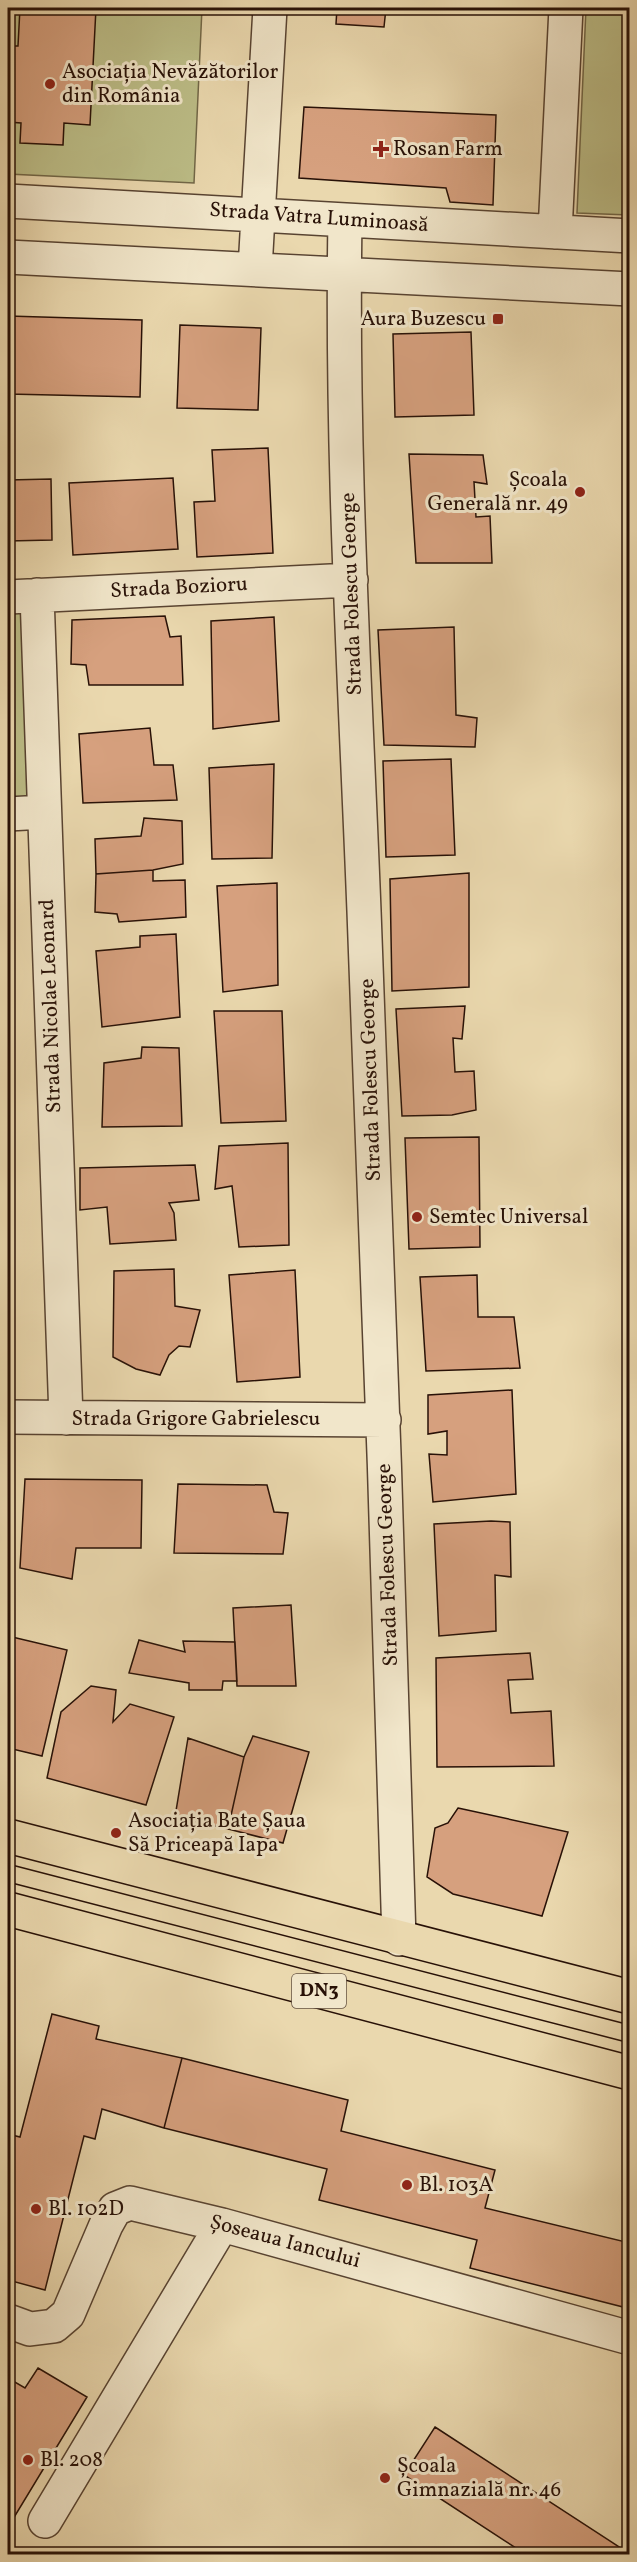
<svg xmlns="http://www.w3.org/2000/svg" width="637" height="2562" font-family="Vollkorn,serif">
  <rect width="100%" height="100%" fill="#ead8ae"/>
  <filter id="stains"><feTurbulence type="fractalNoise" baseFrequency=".00333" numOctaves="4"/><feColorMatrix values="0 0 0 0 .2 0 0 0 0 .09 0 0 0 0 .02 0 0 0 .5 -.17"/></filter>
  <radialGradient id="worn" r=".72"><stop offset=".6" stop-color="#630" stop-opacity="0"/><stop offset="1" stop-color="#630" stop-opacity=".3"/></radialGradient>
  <!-- green -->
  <path fill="#bcbd87" stroke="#726747" stroke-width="1.5" d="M8,8H202L194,183L8,174Z
    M586,8H629V215L577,213Z
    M23,607L31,801L8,803V608Z"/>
  <!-- building -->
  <path fill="#d6a07e" stroke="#281107" stroke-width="1.5" d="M20,8H96L90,125L64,123L63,145L20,143L21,123L8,122V46H18Z
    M337,8H386L384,27L336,24Z
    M304,107L496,115L493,205L450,202L446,188L299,178Z
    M8,316L142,320L140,397L8,394Z
    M180,325L261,328L258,410L177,408Z
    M471,332L474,415L395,417L393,334Z
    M268,448L273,553L197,557L194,502L215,501L212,450Z
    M409,454L483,455L487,484L474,482L476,517L490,516L492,563H416Z
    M173,478L178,549L73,555L69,483Z
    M51,479L52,540L8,541V480Z
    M165,616L170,637L181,636L183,685H89L86,665L71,664L72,620Z
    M274,617L279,721L213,729L211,621Z
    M454,627L456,715L477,718L475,747L384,745L378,630Z
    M150,728L154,765H173L177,800L83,803L79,734Z
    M451,759L455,855L386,857L383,761Z
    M274,764L272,858L212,859L209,768Z
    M144,818L182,821L183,864L153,870L96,874L95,839L141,836Z
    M153,870V881L185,880L186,917L119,922L117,914L95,912L96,874Z
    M469,873V987L392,991L390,879Z
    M277,883L278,985L223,992L217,886Z
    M176,934L180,1017L102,1027L96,951L140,947V936Z
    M465,1006L462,1039L453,1038L455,1072L474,1071L476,1110L452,1115L402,1116L396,1009Z
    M214,1011H282L286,1121L221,1123Z
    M142,1047L179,1048L182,1126L102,1127L104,1063L141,1058Z
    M479,1137L480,1247L409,1249L405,1138Z
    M288,1143L289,1245L239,1247L232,1186L215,1189L219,1146Z
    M195,1165L199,1200L169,1203L174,1213L176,1240L110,1244L107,1207L80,1210V1168Z
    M174,1269L175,1306L200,1310L190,1347L179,1346L169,1355L160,1375L136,1369L113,1357L114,1271Z
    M295,1270L300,1377L237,1382L229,1275Z
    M477,1275L478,1317H514L520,1368L426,1371L420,1277Z
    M512,1390L516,1494L433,1502L429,1454L447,1455V1431L428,1434V1395Z
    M25,1479L142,1480L141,1548H76L72,1579L20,1568Z
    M178,1484L267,1485L274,1512L288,1513L283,1554L174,1553Z
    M491,1521L510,1522L511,1577L495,1575L496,1631L439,1636L434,1524Z
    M291,1605L296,1686H237L233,1608Z
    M8,1636L67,1650L42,1756L8,1748Z
    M139,1640L185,1652L183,1641L235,1642L237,1681H223L222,1690H189V1683L129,1673Z
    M530,1653L533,1679L508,1680L511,1713L551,1711L554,1766L437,1767L436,1658Z
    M91,1686L116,1690L113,1722L130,1704L174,1717L146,1805L47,1778L61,1712Z
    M253,1736L309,1752L283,1843L228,1829L244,1757Z
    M188,1738L244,1757L228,1829L175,1817Z
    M458,1808L568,1832L542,1916L453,1894L427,1877L435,1828L448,1823Z
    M52,2014L99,2026L96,2039L182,2058L164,2128L102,2109L95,2139L84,2136L45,2290L8,2280V2134L20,2137Z
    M182,2058L348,2100L341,2131L495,2170L485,2208L630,2243V2294L627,2308L470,2268L477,2240L319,2200L327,2169L164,2128Z
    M38,2368L87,2397L10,2524L8,2523V2378L25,2388Z
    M435,2427L630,2554H525L404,2475Z"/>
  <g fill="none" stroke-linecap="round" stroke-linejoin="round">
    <defs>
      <path id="minor" d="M8,201L630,236
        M345,220C341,451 355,681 364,911C377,1254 390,1596 399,1939
        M555,232L566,8
        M8,257L630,289
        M255,269L270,8
        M37,595L66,1418
        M8,597L351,580
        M8,814L44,812
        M8,1417L384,1420
        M8,2321L30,2329L54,2326L68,2314L106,2225L115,2209L130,2203L222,2225L630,2338
        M45,2521L222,2225"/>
      <path id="major" d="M8,1836L630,1997
        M8,1909L630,2073"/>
    </defs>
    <!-- minor casing -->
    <use href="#minor" stroke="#584331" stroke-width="36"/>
    <!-- major casing -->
    <use href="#major" stroke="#281107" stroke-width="36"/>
    <!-- path -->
    <path stroke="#281107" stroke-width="4" stroke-dasharray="4.5 3" stroke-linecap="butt" d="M8,1960L12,1948"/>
    <!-- minor -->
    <use href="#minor" stroke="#f1e6ca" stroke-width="33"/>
    <!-- major -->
    <use href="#major" stroke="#ead8ae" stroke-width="33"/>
    <!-- tram -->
    <path stroke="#281107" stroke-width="1.5" d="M8,1864L630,2025
      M8,1882L630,2043"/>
  </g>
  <!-- markers -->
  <g fill="#8f2418" stroke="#f1e6ca" stroke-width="2">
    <circle cx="50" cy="84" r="6"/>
    <path d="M378 140h6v6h6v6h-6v6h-6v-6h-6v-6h6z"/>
    <rect x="492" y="313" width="12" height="12" rx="3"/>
    <circle cx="580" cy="492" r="6"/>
    <circle cx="417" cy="1217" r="6"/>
    <circle cx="116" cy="1833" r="6"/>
    <circle cx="407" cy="2185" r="6"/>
    <circle cx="36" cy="2209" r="6"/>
    <circle cx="28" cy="2460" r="6"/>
    <circle cx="385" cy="2478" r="6"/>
  </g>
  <g text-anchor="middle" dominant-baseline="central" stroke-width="6" stroke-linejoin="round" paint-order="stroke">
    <!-- shield labels -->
    <rect fill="#f1e6ca" stroke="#645142" stroke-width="1.5" x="292" y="1974" width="54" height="34" rx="4.5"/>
    <g font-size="20" font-weight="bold" fill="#281107">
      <text x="319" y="1991">DN3</text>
    </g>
    <!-- poi labels -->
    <g font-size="21" fill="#281107" stroke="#f1e6ca" text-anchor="start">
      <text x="62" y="72">Asociația Nevăzătorilor<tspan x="62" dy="24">din România</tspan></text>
      <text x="393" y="149">Rosan Farm</text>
      <text x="486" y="319" text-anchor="end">Aura Buzescu</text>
      <text x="568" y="480" text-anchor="end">Școala<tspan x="568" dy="24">Generală nr. 49</tspan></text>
      <text x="429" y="1217">Semtec Universal</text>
      <text x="128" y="1821">Asociația Bate Șaua<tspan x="128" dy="24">Să Priceapă Iapa</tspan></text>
      <text x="419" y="2185">Bl. 103A</text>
      <text x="48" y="2209">Bl. 102D</text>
      <text x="40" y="2460">Bl. 208</text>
      <text x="397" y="2466">Școala<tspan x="397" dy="24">Gimnazială nr. 46</tspan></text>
    </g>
    <!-- street labels -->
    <g font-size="21" fill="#281107" stroke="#f1e6ca">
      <text transform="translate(319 218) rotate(4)">Strada Vatra Luminoasă</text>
      <text transform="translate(179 588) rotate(-3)">Strada Bozioru</text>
      <text transform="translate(352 594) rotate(-92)">Strada Folescu George</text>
      <text transform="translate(51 1006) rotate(-92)">Strada Nicolae Leonard</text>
      <text transform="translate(371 1080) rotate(-92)">Strada Folescu George</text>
      <text x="196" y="1419">Strada Grigore Gabrielescu</text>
      <text transform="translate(388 1565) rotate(-92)">Strada Folescu George</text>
      <text transform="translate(285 2242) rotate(15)">Șoseaua Iancului</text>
    </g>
  </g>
  <!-- margin -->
  <rect width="637" height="2562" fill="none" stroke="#ead8ae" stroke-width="30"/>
  <rect x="9" y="9" width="619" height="2544" fill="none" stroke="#281107" stroke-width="3"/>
  <rect x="15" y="15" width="607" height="2532" fill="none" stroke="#281107" stroke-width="1.5"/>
  <rect width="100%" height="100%" filter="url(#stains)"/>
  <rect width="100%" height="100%" fill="url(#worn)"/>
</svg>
